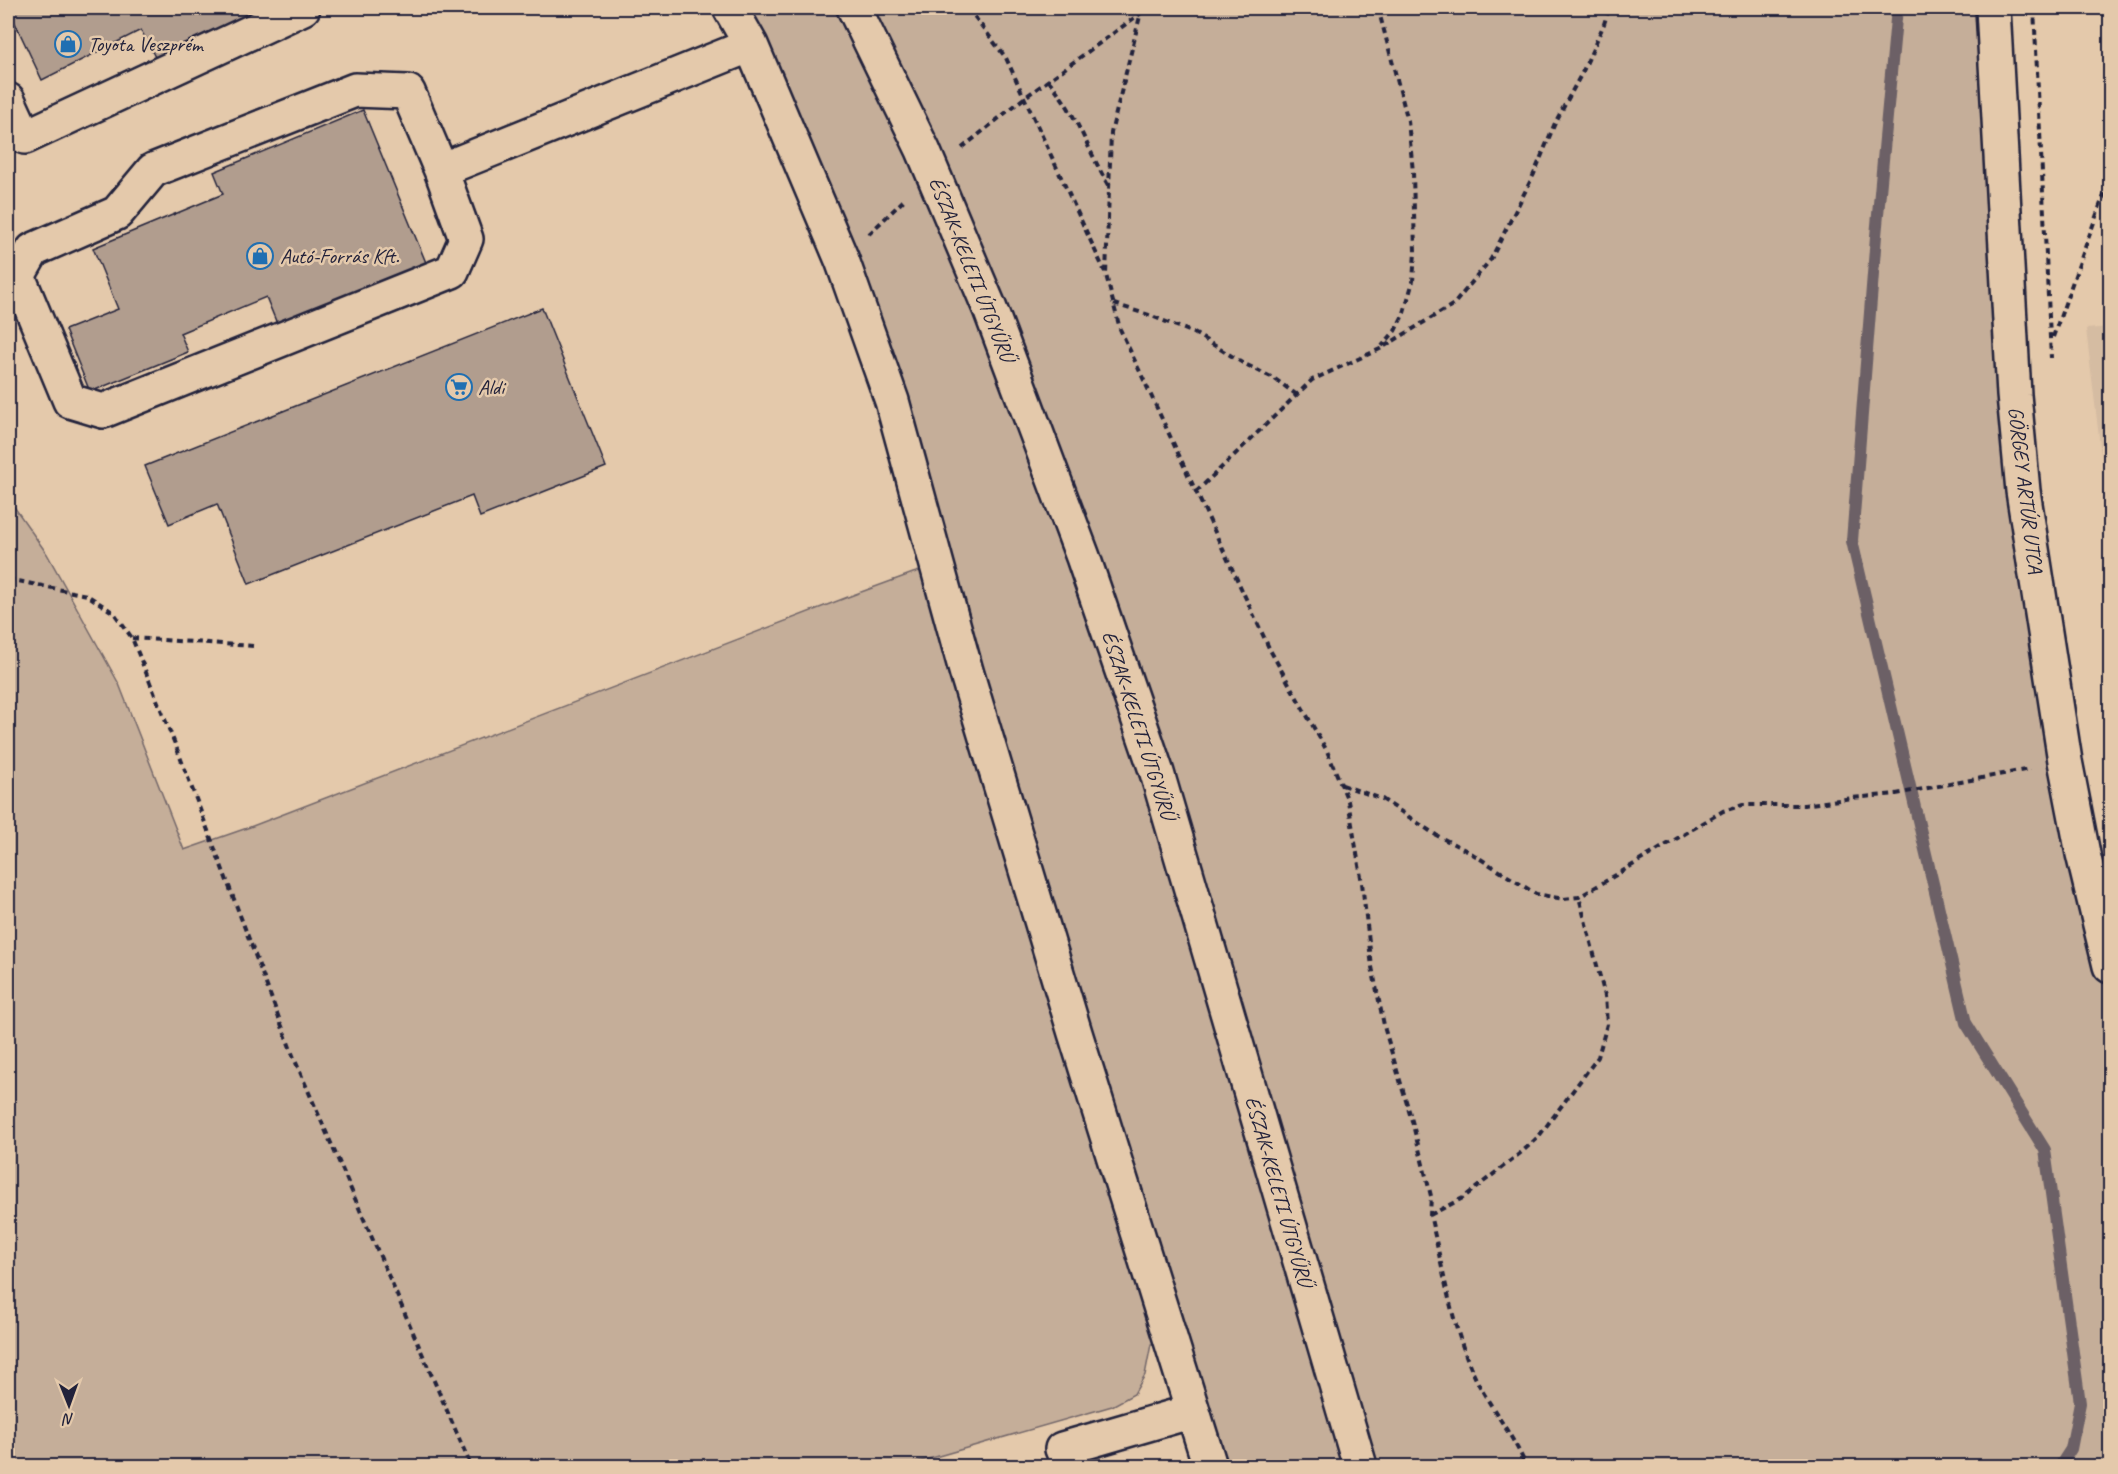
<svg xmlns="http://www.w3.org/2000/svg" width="2118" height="1474" font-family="Caveat,sans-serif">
  <rect width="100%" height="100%" fill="#e4c9ab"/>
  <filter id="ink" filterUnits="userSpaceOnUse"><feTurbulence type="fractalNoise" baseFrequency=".0167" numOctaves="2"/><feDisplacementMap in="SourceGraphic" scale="12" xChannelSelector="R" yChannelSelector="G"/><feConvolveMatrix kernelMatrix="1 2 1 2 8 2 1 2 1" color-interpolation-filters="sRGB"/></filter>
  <g filter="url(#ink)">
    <!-- built -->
    <path fill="#d5bca2" d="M2110,327V529L2086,329Z"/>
    <!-- green -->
    <path fill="#c5ae99" stroke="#74686a" stroke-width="1.5" d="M738,8H1987L2079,858L2110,984V1466H1218L1178,1337L1151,1344L1145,1375L1134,1394L1112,1406L904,1466H8V498L47,554L119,684L184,850L250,827L853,595L913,573L946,563Z"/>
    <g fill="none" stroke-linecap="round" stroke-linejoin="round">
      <!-- stream -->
      <path stroke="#6c6166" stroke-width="12" d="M1897,8L1876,236L1852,541L1966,1023L2045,1150L2080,1403L2071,1449L2060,1466"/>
    </g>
    <!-- building -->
    <path fill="#b19d8e" stroke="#22223b" stroke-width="1.5" d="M8,8H261L156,59L141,30L42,80Z
      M363,110L427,265L278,326L266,297L180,333L188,352L90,392L65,330L118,309L93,248L223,194L214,172Z
      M542,308L606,467L480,517L472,496L249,584L217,504L169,524L145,466Z"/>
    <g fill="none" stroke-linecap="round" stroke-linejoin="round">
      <defs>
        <path id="minor" d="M730,8L751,45L842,260L892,401L966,671L1075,1033L1210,1466
          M1993,8L2014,395L2023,491L2065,761L2083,854L2110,966
          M8,100L25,137L303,8
          M441,170L466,239L452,271L103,411L70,401L18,276L33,250L117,213L153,170L355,90L408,92L441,170L751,45
          M1062,1449L1193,1411"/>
        <path id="major" d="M854,8L923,150L990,309L1083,557L1157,773L1360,1466"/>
      </defs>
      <!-- minor casing -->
      <use href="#minor" stroke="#22223b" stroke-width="38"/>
      <!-- major casing -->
      <use href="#major" stroke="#22223b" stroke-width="38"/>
      <!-- path -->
      <path stroke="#22223b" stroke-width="4" stroke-dasharray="6 4.5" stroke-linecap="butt" d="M968,8L1006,58L1105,272
        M1142,8L1111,133L1106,275L1120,329L1270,650L1327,751L1348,801L1362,883L1372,967L1385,1030L1412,1121L1431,1196L1430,1215C1444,1271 1452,1332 1478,1383C1493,1411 1514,1437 1526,1466
        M1378,8L1408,121L1413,172L1415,252L1413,281L1404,313L1395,331L1382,346
        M2034,8L2051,358
        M1048,80C1075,110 1088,150 1108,185
        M962,148L1024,98L1148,8
        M869,234L905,199
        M1114,304L1149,315L1194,333L1243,363L1275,379L1297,395
        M2053,337L2102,200L2110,184
        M1196,492L1312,380L1380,349L1454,304L1491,259L1534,174L1555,123L1583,71L1604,24L1609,8
        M8,579L87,595L114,613L132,638L179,754L294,1058L471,1466
        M132,638L253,646
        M1342,785L1382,799L1436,835L1471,853L1536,894L1564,899L1579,897L1723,811L1743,805H1804L1852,798L1896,794L2030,769
        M1430,1215L1463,1198L1523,1151L1539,1136L1598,1057L1607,1024L1605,996L1579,897"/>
      <!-- minor -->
      <use href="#minor" stroke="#e4c9ab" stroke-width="33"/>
      <!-- major -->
      <use href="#major" stroke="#e4c9ab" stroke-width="33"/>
    </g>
  </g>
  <!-- icons -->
  <defs>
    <symbol id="shop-ring" viewBox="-11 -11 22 22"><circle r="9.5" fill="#e4c9ab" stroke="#1f6fb2" stroke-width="1.5"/><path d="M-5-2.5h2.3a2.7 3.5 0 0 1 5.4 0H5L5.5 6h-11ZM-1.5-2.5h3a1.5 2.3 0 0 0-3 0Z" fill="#1f6fb2"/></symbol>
    <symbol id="supermarket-ring" viewBox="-11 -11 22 22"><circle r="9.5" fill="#e4c9ab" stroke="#1f6fb2" stroke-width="1.5"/><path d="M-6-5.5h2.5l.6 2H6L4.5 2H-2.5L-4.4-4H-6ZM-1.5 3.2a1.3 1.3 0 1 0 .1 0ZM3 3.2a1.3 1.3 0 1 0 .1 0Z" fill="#1f6fb2"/></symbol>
  </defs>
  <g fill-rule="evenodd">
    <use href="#shop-ring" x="53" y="29" width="30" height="30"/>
    <use href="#shop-ring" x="245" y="241" width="30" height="30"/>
    <use href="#supermarket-ring" x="444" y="372" width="30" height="30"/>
  </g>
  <g text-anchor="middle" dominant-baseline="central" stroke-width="5" stroke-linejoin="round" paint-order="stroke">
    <!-- poi labels -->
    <g font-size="21" fill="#22223b" stroke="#e4c9ab" text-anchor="start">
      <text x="88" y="44">Toyota Veszprém</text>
      <text x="280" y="256">Autó-Forrás Kft.</text>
      <text x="478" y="387">Aldi</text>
    </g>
    <!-- street labels -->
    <g font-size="21" fill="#22223b" stroke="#e4c9ab">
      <text transform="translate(972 269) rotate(68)">ÉSZAK-KELETI ÚTGYŰRŰ</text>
      <text transform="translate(2026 490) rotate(83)">GÖRGEY ARTÚR UTCA</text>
      <text transform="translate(1139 725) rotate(72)">ÉSZAK-KELETI ÚTGYŰRŰ</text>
      <text transform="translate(1279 1191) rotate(74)">ÉSZAK-KELETI ÚTGYŰRŰ</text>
    </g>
  </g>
  <!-- margin -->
  <rect width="2118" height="1474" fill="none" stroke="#e4c9ab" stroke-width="30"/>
  <rect x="15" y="15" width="2088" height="1444" fill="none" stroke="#22223b" stroke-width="2" filter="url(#ink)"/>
  <!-- north arrow -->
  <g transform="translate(69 1405) rotate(179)" stroke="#e4c9ab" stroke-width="4.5" paint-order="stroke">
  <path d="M0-4.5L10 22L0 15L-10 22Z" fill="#22223b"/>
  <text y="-9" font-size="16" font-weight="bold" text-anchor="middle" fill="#22223b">N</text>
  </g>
</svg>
